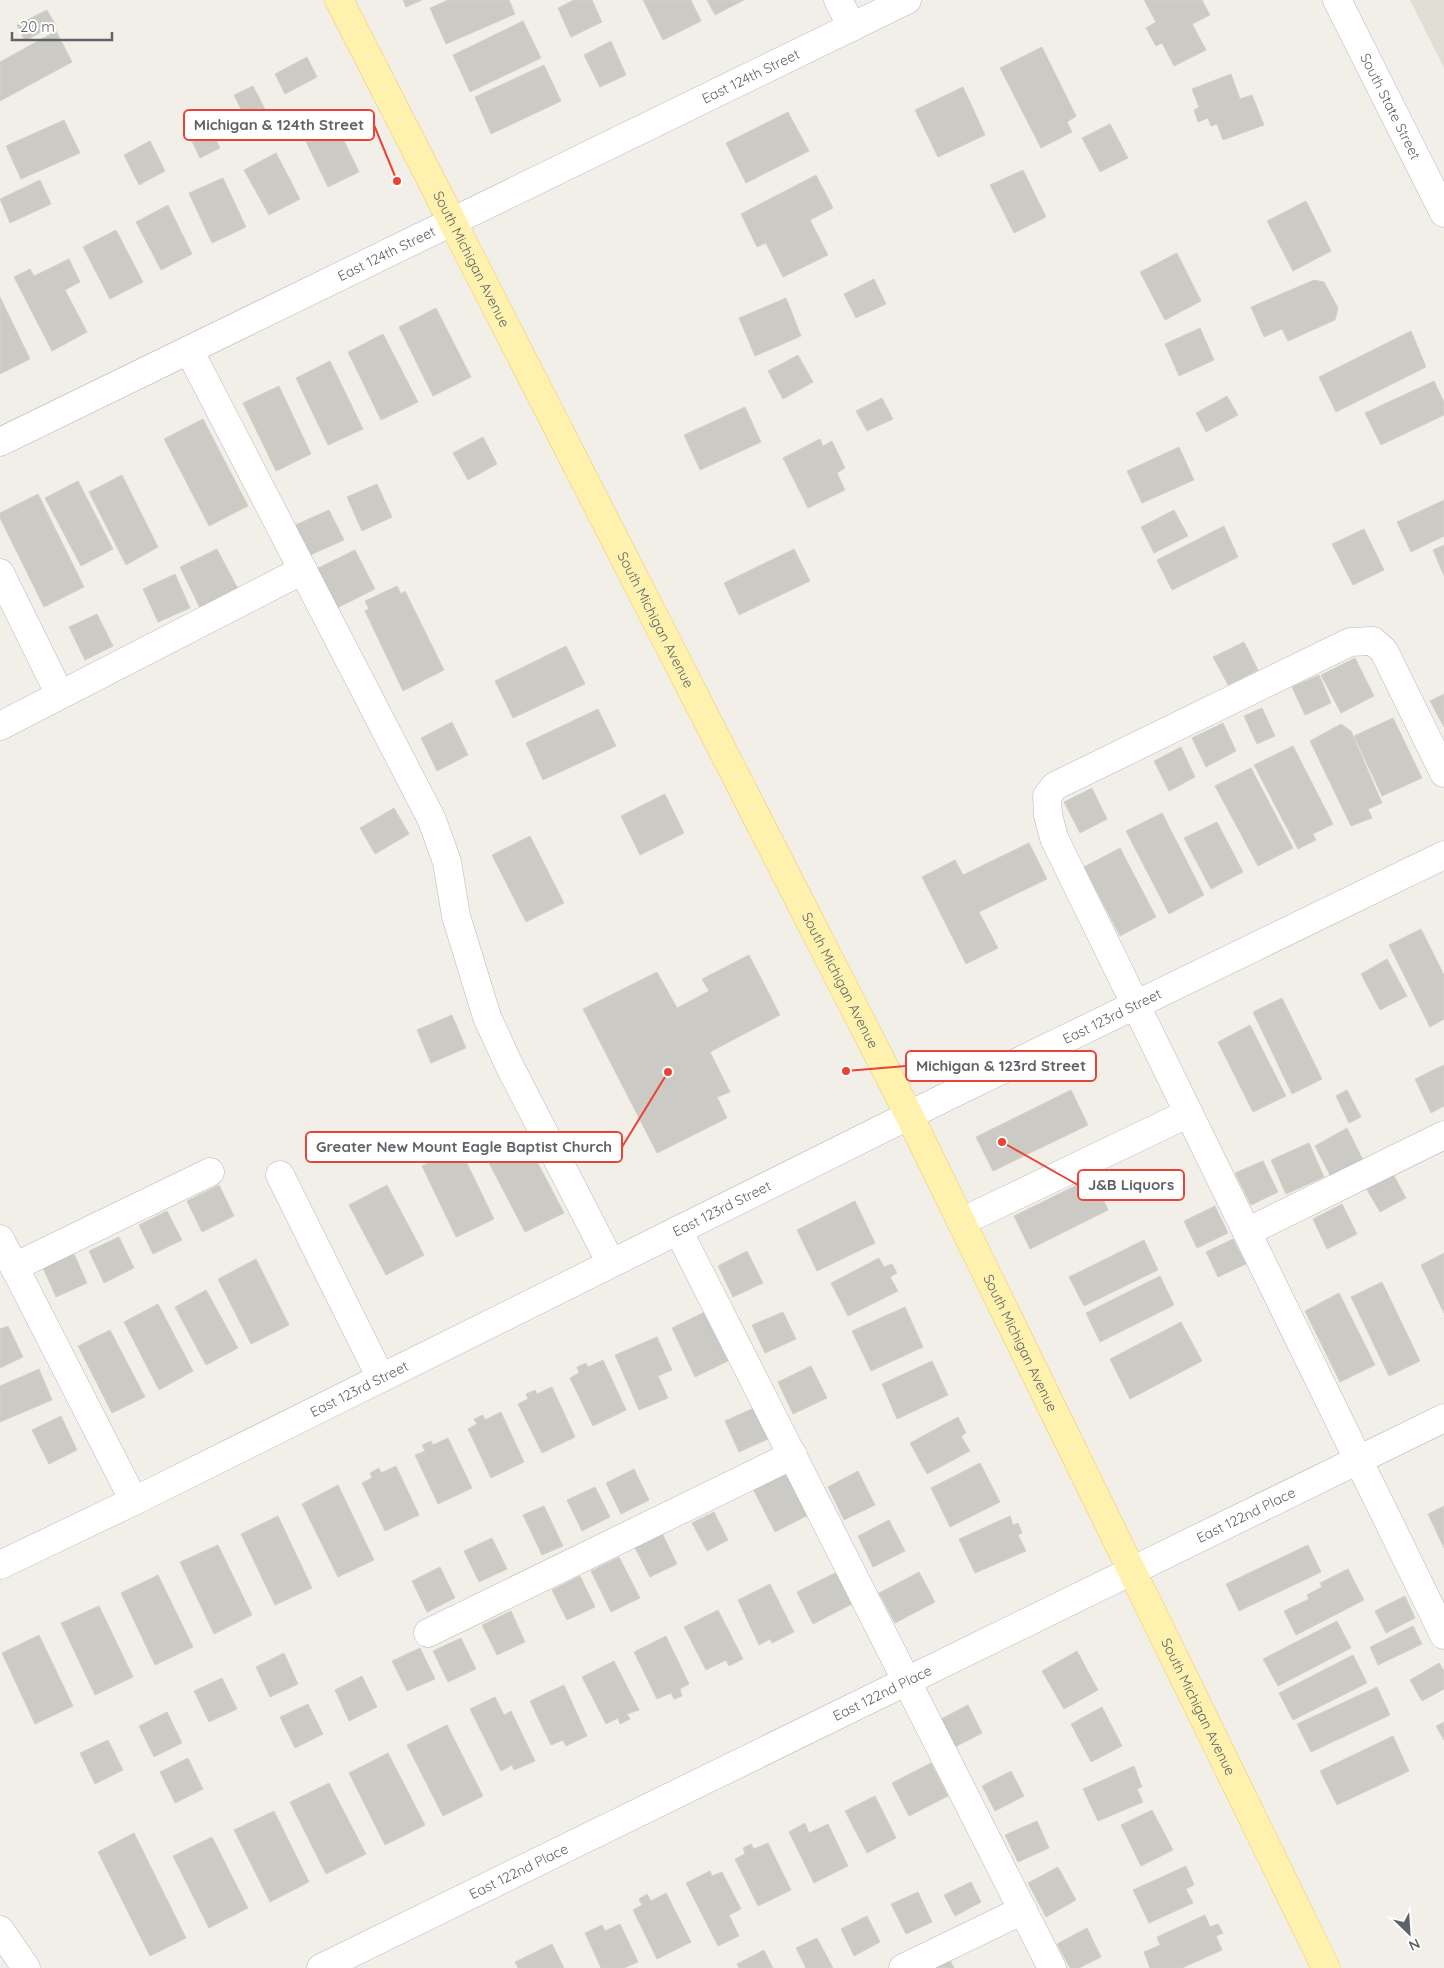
<svg xmlns="http://www.w3.org/2000/svg" width="1444" height="1968" font-family="Quicksand,sans-serif">
  <rect width="100%" height="100%" fill="#f1efe8"/>
  <!-- education -->
  <path fill="#e1ded6" d="M1410,0H1444V68Z"/>
  <!-- building -->
  <path fill="#cccac5" stroke="#d6d1c6" d="M403,0H422L406,7Z
    M448,0H509L515,14L446,44L430,8Z
    M574,0H592L602,22L571,37L558,8Z
    M643,0H691L701,21L663,40Z
    M707,0H744L715,15Z
    M1144,0H1202L1210,15L1192,24L1206,50L1174,66L1162,43L1156,46L1146,28L1156,22Z
    M47,10L55,24L25,41L17,25Z
    M523,21L541,58L470,92L453,55Z
    M56,31L72,62L0,101V62Z
    M611,41L626,75L600,87L584,55Z
    M1042,47L1076,116L1067,122L1072,132L1041,148L1000,68Z
    M307,57L317,77L285,94L275,74Z
    M544,65L561,101L491,134L475,97Z
    M1231,74L1240,99L1252,95L1264,125L1223,140L1217,124L1211,126L1208,118L1198,122L1194,110L1199,107L1192,89Z
    M253,86L269,117L250,127L234,95Z
    M963,87L985,135L938,157L915,110Z
    M788,112L809,151L746,183L726,143Z
    M203,113L220,148L200,158L183,123Z
    M332,116L359,172L328,187L301,131Z
    M64,120L80,153L21,179L6,146Z
    M1110,124L1128,158L1100,172L1082,138Z
    M150,141L165,171L139,185L124,155Z
    M276,153L300,199L269,215L244,170Z
    M1023,170L1046,217L1014,233L990,185Z
    M816,175L833,208L810,220L828,255L783,277L766,243L757,247L741,214Z
    M223,178L246,227L212,243L189,193Z
    M40,180L51,204L10,223L0,199Z
    M1306,201L1331,251L1293,271L1267,221Z
    M168,205L192,254L161,270L136,222Z
    M116,230L143,282L110,299L83,247Z
    M1177,253L1201,301L1165,320L1140,272Z
    M69,259L80,282L65,290L87,332L52,351L14,277L30,269L34,276Z
    M874,279L886,304L856,318L844,294Z
    M1314,280L1324,282L1338,308L1335,320L1288,341L1282,329L1264,337L1251,307Z
    M0,297L30,359L0,374Z
    M786,298L801,336L755,356L739,318Z
    M436,308L471,377L433,396L399,327Z
    M1200,328L1214,360L1179,376L1165,344Z
    M1411,331L1426,367L1336,412L1319,377Z
    M383,334L418,402L381,420L348,352Z
    M798,355L813,382L783,399L768,371Z
    M330,361L363,429L328,445L296,378Z
    M1434,381L1444,402V415L1381,445L1365,413Z
    M279,386L311,454L276,471L243,403Z
    M1227,396L1238,415L1206,432L1196,413Z
    M882,398L893,419L867,431L856,411Z
    M745,407L761,442L700,470L684,435Z
    M203,419L248,506L209,526L164,439Z
    M483,437L497,464L468,480L453,453Z
    M820,439L823,446L832,441L845,468L837,473L845,490L808,508L783,458Z
    M1179,447L1194,480L1142,503L1127,471Z
    M122,475L158,547L126,565L89,492Z
    M78,481L113,549L81,566L45,498Z
    M377,484L392,517L362,531L347,497Z
    M38,494L84,587L44,607L0,518V513Z
    M1444,500V536L1411,552L1397,522Z
    M329,510L344,540L308,556L293,526Z
    M1174,510L1188,536L1154,553L1141,527Z
    M1224,526L1238,557L1172,590L1157,560Z
    M1364,529L1384,570L1353,585L1332,544Z
    M1444,545V576L1433,550Z
    M217,549L238,589L200,608L180,567Z
    M794,549L810,581L739,615L724,583Z
    M355,550L375,589L335,609L316,569Z
    M175,574L190,608L158,622L143,589Z
    M397,586L401,594L405,591L444,670L403,691L365,611L369,609L365,601Z
    M97,614L113,646L85,660L69,627Z
    M1244,642L1258,670L1228,685L1213,657Z
    M566,646L585,684L513,718L495,681Z
    M1355,658L1374,696L1341,713L1321,675Z
    M1319,675L1331,703L1305,715L1292,687Z
    M1444,694V727L1430,701Z
    M1262,708L1275,736L1257,744L1244,716Z
    M598,709L616,746L543,780L526,743Z
    M1393,718L1422,778L1382,796L1354,736Z
    M452,722L468,755L437,771L421,738Z
    M1223,723L1236,751L1206,767L1192,738Z
    M1341,724L1351,731L1382,803L1368,809L1372,818L1351,826L1310,741Z
    M1293,746L1333,824L1313,834L1316,840L1298,849L1254,765Z
    M1181,747L1195,777L1169,791L1154,761Z
    M1251,768L1293,848L1258,866L1215,786Z
    M1092,788L1107,819L1080,833L1064,802Z
    M665,794L684,833L640,855L621,816Z
    M394,808L409,834L375,854L360,828Z
    M1162,813L1204,895L1169,914L1126,831Z
    M1217,822L1243,872L1211,889L1184,838Z
    M530,836L564,903L526,922L492,855Z
    M1029,843L1047,879L979,912L998,948L966,964L922,877L955,860L963,875Z
    M1120,848L1156,917L1120,936L1084,867Z
    M1421,929L1444,975V1019L1430,1027L1389,945Z
    M749,955L780,1015L710,1052L730,1092L717,1097L727,1118L657,1153L583,1009L657,972L677,1008L709,991L702,979Z
    M1387,959L1407,996L1380,1010L1361,974Z
    M1282,998L1322,1079L1292,1094L1253,1012Z
    M452,1015L466,1048L431,1063L417,1030Z
    M1250,1025L1286,1096L1253,1112L1218,1042Z
    M1444,1065V1106L1431,1113L1415,1079Z
    M1071,1090L1088,1125L993,1171L976,1137Z
    M1347,1090L1361,1117L1349,1123L1336,1096Z
    M1347,1128L1363,1160L1331,1177L1315,1146Z
    M524,1137L564,1213L525,1232L486,1157Z
    M1309,1143L1324,1177L1286,1194L1271,1160Z
    M459,1147L494,1219L456,1237L422,1166Z
    M1263,1161L1278,1192L1251,1205L1235,1173Z
    M1393,1174L1406,1198L1380,1212L1366,1188Z
    M1093,1177L1108,1210L1030,1249L1014,1216Z
    M219,1185L234,1216L202,1232L187,1201Z
    M387,1185L424,1255L386,1275L349,1205Z
    M855,1201L875,1243L817,1271L797,1230Z
    M1342,1204L1357,1234L1327,1249L1313,1219Z
    M1215,1206L1228,1233L1197,1248L1184,1221Z
    M167,1211L182,1240L153,1254L139,1225Z
    M119,1237L134,1268L104,1283L89,1251Z
    M1233,1239L1246,1264L1218,1277L1206,1252Z
    M1144,1240L1158,1270L1084,1306L1069,1277Z
    M747,1251L763,1283L733,1297L718,1266Z
    M1444,1253V1313L1421,1265Z
    M74,1254L87,1283L56,1297L43,1268Z
    M879,1258L884,1267L892,1264L897,1273L890,1277L898,1291L848,1316L831,1283Z
    M256,1259L289,1325L251,1344L218,1279Z
    M1160,1276L1174,1305L1100,1342L1086,1313Z
    M1382,1282L1420,1361L1389,1376L1351,1297Z
    M206,1290L238,1348L206,1365L175,1307Z
    M1339,1293L1375,1365L1340,1382L1305,1311Z
    M158,1304L193,1371L159,1390L124,1322Z
    M905,1307L923,1347L871,1371L852,1331Z
    M707,1311L730,1360L695,1377L672,1328Z
    M783,1312L796,1339L765,1353L752,1325Z
    M1181,1322L1202,1361L1130,1399L1110,1359Z
    M8,1326L23,1357L0,1368V1329Z
    M110,1330L145,1397L112,1413L78,1346Z
    M657,1337L672,1370L658,1376L668,1398L639,1410L615,1355Z
    M603,1360L626,1410L593,1426L570,1378L579,1373L577,1367L586,1363L588,1367Z
    M932,1361L948,1395L897,1419L882,1384Z
    M811,1366L827,1398L793,1414L778,1382Z
    M39,1369L52,1400L0,1422V1386Z
    M552,1387L575,1437L542,1453L518,1404L528,1399L526,1394L535,1390L537,1394Z
    M754,1408L768,1439L739,1452L725,1421Z
    M501,1412L524,1462L491,1478L468,1429L477,1424L474,1419L483,1415L485,1420Z
    M61,1416L77,1450L49,1464L32,1430Z
    M958,1417L966,1433L961,1436L970,1451L927,1474L910,1443Z
    M448,1438L472,1488L438,1504L415,1455L425,1451L422,1445L431,1441L433,1445Z
    M980,1463L1000,1502L950,1527L931,1488Z
    M396,1466L419,1515L385,1531L362,1483L372,1478L370,1473L379,1468L381,1473Z
    M634,1469L649,1500L621,1514L606,1483Z
    M858,1471L875,1505L844,1520L828,1487Z
    M786,1472L808,1515L775,1532L753,1489Z
    M338,1485L374,1560L338,1577L302,1504Z
    M595,1487L610,1517L582,1531L567,1500Z
    M544,1506L563,1546L542,1555L523,1515Z
    M1444,1506V1548L1428,1514Z
    M714,1512L728,1540L707,1551L692,1523Z
    M278,1516L312,1588L275,1605L241,1534Z
    M1010,1516L1013,1525L1018,1523L1022,1533L1018,1535L1026,1551L975,1573L959,1539Z
    M889,1520L905,1551L873,1567L858,1536Z
    M662,1533L677,1564L650,1577L634,1546Z
    M492,1538L507,1569L479,1582L464,1551Z
    M218,1545L252,1615L214,1634L180,1562Z
    M1308,1545L1321,1572L1239,1611L1226,1584Z
    M619,1557L640,1598L611,1612L591,1571Z
    M440,1567L455,1598L427,1612L412,1581Z
    M1348,1569L1364,1600L1296,1635L1284,1611L1309,1599L1307,1595L1322,1587L1320,1583Z
    M837,1572L852,1604L813,1624L797,1592Z
    M919,1572L935,1602L895,1623L879,1593Z
    M158,1575L193,1647L155,1665L121,1593Z
    M580,1576L595,1607L567,1620L552,1590Z
    M770,1584L794,1632L772,1643L770,1639L759,1645L738,1600Z
    M1405,1596L1415,1618L1386,1633L1375,1611Z
    M99,1606L133,1677L95,1695L61,1623Z
    M718,1610L743,1659L729,1666L726,1660L706,1670L684,1627Z
    M511,1611L525,1642L497,1655L482,1625Z
    M1337,1621L1351,1648L1278,1686L1263,1659Z
    M1413,1626L1422,1644L1378,1665L1370,1647Z
    M39,1635L73,1706L35,1724L2,1653Z
    M666,1636L689,1684L680,1689L682,1696L674,1699L671,1693L657,1699L634,1652Z
    M461,1638L476,1669L448,1682L433,1651Z
    M420,1648L435,1679L407,1691L392,1661Z
    M1077,1651L1098,1690L1064,1709L1042,1671Z
    M284,1653L298,1684L270,1697L256,1667Z
    M1353,1655L1367,1683L1293,1720L1279,1693Z
    M614,1661L639,1710L627,1714L630,1719L620,1724L618,1718L606,1724L582,1677Z
    M1439,1663L1444,1671V1689L1422,1701L1410,1680Z
    M362,1676L377,1707L349,1721L335,1690Z
    M222,1678L237,1709L209,1722L194,1691Z
    M564,1685L587,1736L566,1746L563,1740L551,1745L530,1701Z
    M1377,1687L1390,1715L1311,1752L1297,1724Z
    M495,1697L504,1715L511,1711L535,1761L514,1770L512,1765L501,1771L470,1709Z
    M308,1704L323,1734L295,1748L280,1717Z
    M968,1705L982,1733L953,1748L939,1720Z
    M1102,1707L1122,1746L1091,1762L1071,1724Z
    M167,1712L182,1743L154,1757L139,1726Z
    M1444,1722V1740L1436,1726Z
    M447,1725L483,1796L443,1816L407,1745Z
    M1393,1736L1409,1771L1337,1805L1320,1771Z
    M108,1740L123,1770L95,1784L80,1753Z
    M388,1753L425,1825L385,1845L349,1773Z
    M188,1758L203,1789L175,1803L160,1772Z
    M931,1763L948,1796L909,1816L892,1783Z
    M1134,1766L1142,1787L1137,1789L1143,1802L1098,1821L1083,1789Z
    M1011,1771L1024,1796L995,1811L982,1786Z
    M329,1783L366,1854L326,1874L290,1802Z
    M875,1796L896,1838L867,1853L845,1811Z
    M1152,1810L1173,1850L1141,1866L1121,1825Z
    M274,1811L309,1882L270,1902L234,1830Z
    M1037,1821L1049,1848L1018,1862L1005,1835Z
    M805,1823L809,1833L828,1824L848,1866L814,1883L789,1832Z
    M134,1833L186,1938L150,1956L98,1852Z
    M212,1837L248,1908L209,1928L173,1856Z
    M768,1843L791,1890L758,1906L735,1859L745,1854L743,1848L751,1844L754,1849Z
    M1186,1866L1194,1885L1186,1889L1193,1903L1149,1923L1133,1890Z
    M1058,1867L1076,1900L1046,1917L1028,1883Z
    M710,1871L712,1876L722,1872L741,1909L729,1915L739,1936L718,1946L686,1883Z
    M971,1882L981,1902L955,1916L944,1895Z
    M918,1892L932,1922L906,1934L891,1904Z
    M666,1893L691,1942L657,1959L633,1910L642,1905L639,1899L647,1894L651,1901Z
    M1205,1915L1210,1927L1218,1924L1223,1933L1216,1936L1222,1950L1182,1968H1150L1144,1952L1160,1945L1157,1937Z
    M867,1916L880,1942L854,1956L841,1929Z
    M620,1924L638,1962L624,1968H601L585,1933L602,1925L605,1931Z
    M1087,1928L1101,1957L1079,1968H1070L1057,1944Z
    M817,1938L833,1968H806L796,1948Z
    M552,1944L564,1968H518L515,1962Z
    M764,1950L773,1968H739L737,1964Z
    M947,1955L954,1968H923Z"/>
  <g fill="none" stroke-linecap="round" stroke-linejoin="round">
    <defs>
      <g id="minor">
        <path d="M838,0L852,27"/>
        <path id="s1" d="M1337,0L1444,213"/>
        <path d="M189,350L432,820L447,862L456,916L487,1017L509,1065L611,1263"/>
        <path id="s2" d="M0,442L907,0"/>
        <path d="M0,573L60,695"/>
        <path d="M0,726L303,570"/>
        <path d="M1444,773L1384,651L1373,641L1350,642L1055,786L1047,796L1048,815L1054,838L1444,1635"/>
        <path d="M280,1175L381,1378"/>
        <path d="M961,1222L1189,1113"/>
        <path d="M678,1230L1052,1968"/>
        <path d="M1247,1232L1444,1135"/>
        <path d="M0,1239L134,1501"/>
        <path d="M14,1267L210,1172"/>
        <path id="s3" d="M0,1565L134,1501L950,1095L1444,855"/>
        <path d="M428,1633L793,1455"/>
        <path d="M0,1930L26,1968"/>
        <path id="s4" d="M321,1968L1444,1418"/>
        <path d="M903,1968L1023,1910"/>
      </g>
      <g id="major">
        <path id="s5" d="M339,0L909,1115L1326,1968"/>
      </g>
    </defs>
    <!-- minor casing -->
    <use href="#minor" stroke="#b5b8bc" stroke-width="29"/>
    <!-- major casing -->
    <use href="#major" stroke="#f2c960" stroke-width="29"/>
    <!-- minor -->
    <use href="#minor" stroke="#fff" stroke-width="28"/>
    <!-- major -->
    <use href="#major" stroke="#fff2af" stroke-width="28"/>
  </g>
  <g text-anchor="middle" dominant-baseline="central" stroke-width="4" stroke-linejoin="round" paint-order="stroke">
    <!-- street labels -->
    <g font-size="14" fill="#5f6368" stroke="#fff">
      <text stroke="none"><textPath href="#s2" startOffset="835">East 124th Street</textPath></text>
      <text stroke="none"><textPath href="#s1" startOffset="119">South State Street</textPath></text>
      <text stroke="none"><textPath href="#s2" startOffset="430">East 124th Street</textPath></text>
      <text stroke="none"><textPath href="#s5" startOffset="291">South Michigan Avenue</textPath></text>
      <text stroke="none"><textPath href="#s5" startOffset="696">South Michigan Avenue</textPath></text>
      <text stroke="none"><textPath href="#s5" startOffset="1101">South Michigan Avenue</textPath></text>
      <text stroke="none"><textPath href="#s3" startOffset="1240">East 123rd Street</textPath></text>
      <text stroke="none"><textPath href="#s3" startOffset="805">East 123rd Street</textPath></text>
      <text stroke="none"><textPath href="#s5" startOffset="1506">South Michigan Avenue</textPath></text>
      <text stroke="none"><textPath href="#s3" startOffset="400">East 123rd Street</textPath></text>
      <text stroke="none"><textPath href="#s4" startOffset="1030">East 122nd Place</textPath></text>
      <text stroke="none"><textPath href="#s4" startOffset="625">East 122nd Place</textPath></text>
      <text stroke="none"><textPath href="#s5" startOffset="1911">South Michigan Avenue</textPath></text>
      <text stroke="none"><textPath href="#s4" startOffset="220">East 122nd Place</textPath></text>
    </g>
  </g>
  <!-- callouts -->
  <path fill="none" stroke="#ea4335" stroke-width="2" d="M397 181L374 125M846 1071L906 1066M668 1072L622 1147M1002 1142L1078 1185"/>
  <g fill="#ea4335" stroke="#fff" stroke-width="2">
    <circle cx="397" cy="181" r="5"/>
    <circle cx="846" cy="1071" r="5"/>
    <circle cx="668" cy="1072" r="5"/>
    <circle cx="1002" cy="1142" r="5"/>
  </g>
  <g fill="#fff" stroke="#ea4335" stroke-width="2">
    <rect x="184" y="110" width="190" height="30" rx="5"/>
    <rect x="906" y="1051" width="190" height="30" rx="5"/>
    <rect x="306" y="1132" width="316" height="30" rx="5"/>
    <rect x="1078" y="1170" width="106" height="30" rx="5"/>
  </g>
  <g font-size="15" text-anchor="middle" font-weight="bold" fill="#5f6368">
    <text x="279" y="130">Michigan &amp; 124th Street</text>
    <text x="1001" y="1071">Michigan &amp; 123rd Street</text>
    <text x="464" y="1152">Greater New Mount Eagle Baptist Church</text>
    <text x="1131" y="1190">J&amp;B Liquors</text>
  </g>
  <!-- north arrow -->
  <g transform="translate(1409 1933) rotate(155)" stroke="#ffffff" stroke-width="4" paint-order="stroke">
  <path d="M0-4L9 19L0 12L-9 19Z" fill="#5f6368"/>
  <text y="-8" font-size="14" font-weight="bold" text-anchor="middle" fill="#5f6368">N</text>
  </g>
  <!-- scale -->
  <path d="M12 32v8h100v-8" fill="none" stroke="#5f6368" stroke-width="2.5"/>
  <text x="20" y="32" font-size="15" fill="#5f6368" stroke="#ffffff" stroke-width="4" paint-order="stroke">20 m</text>
</svg>
